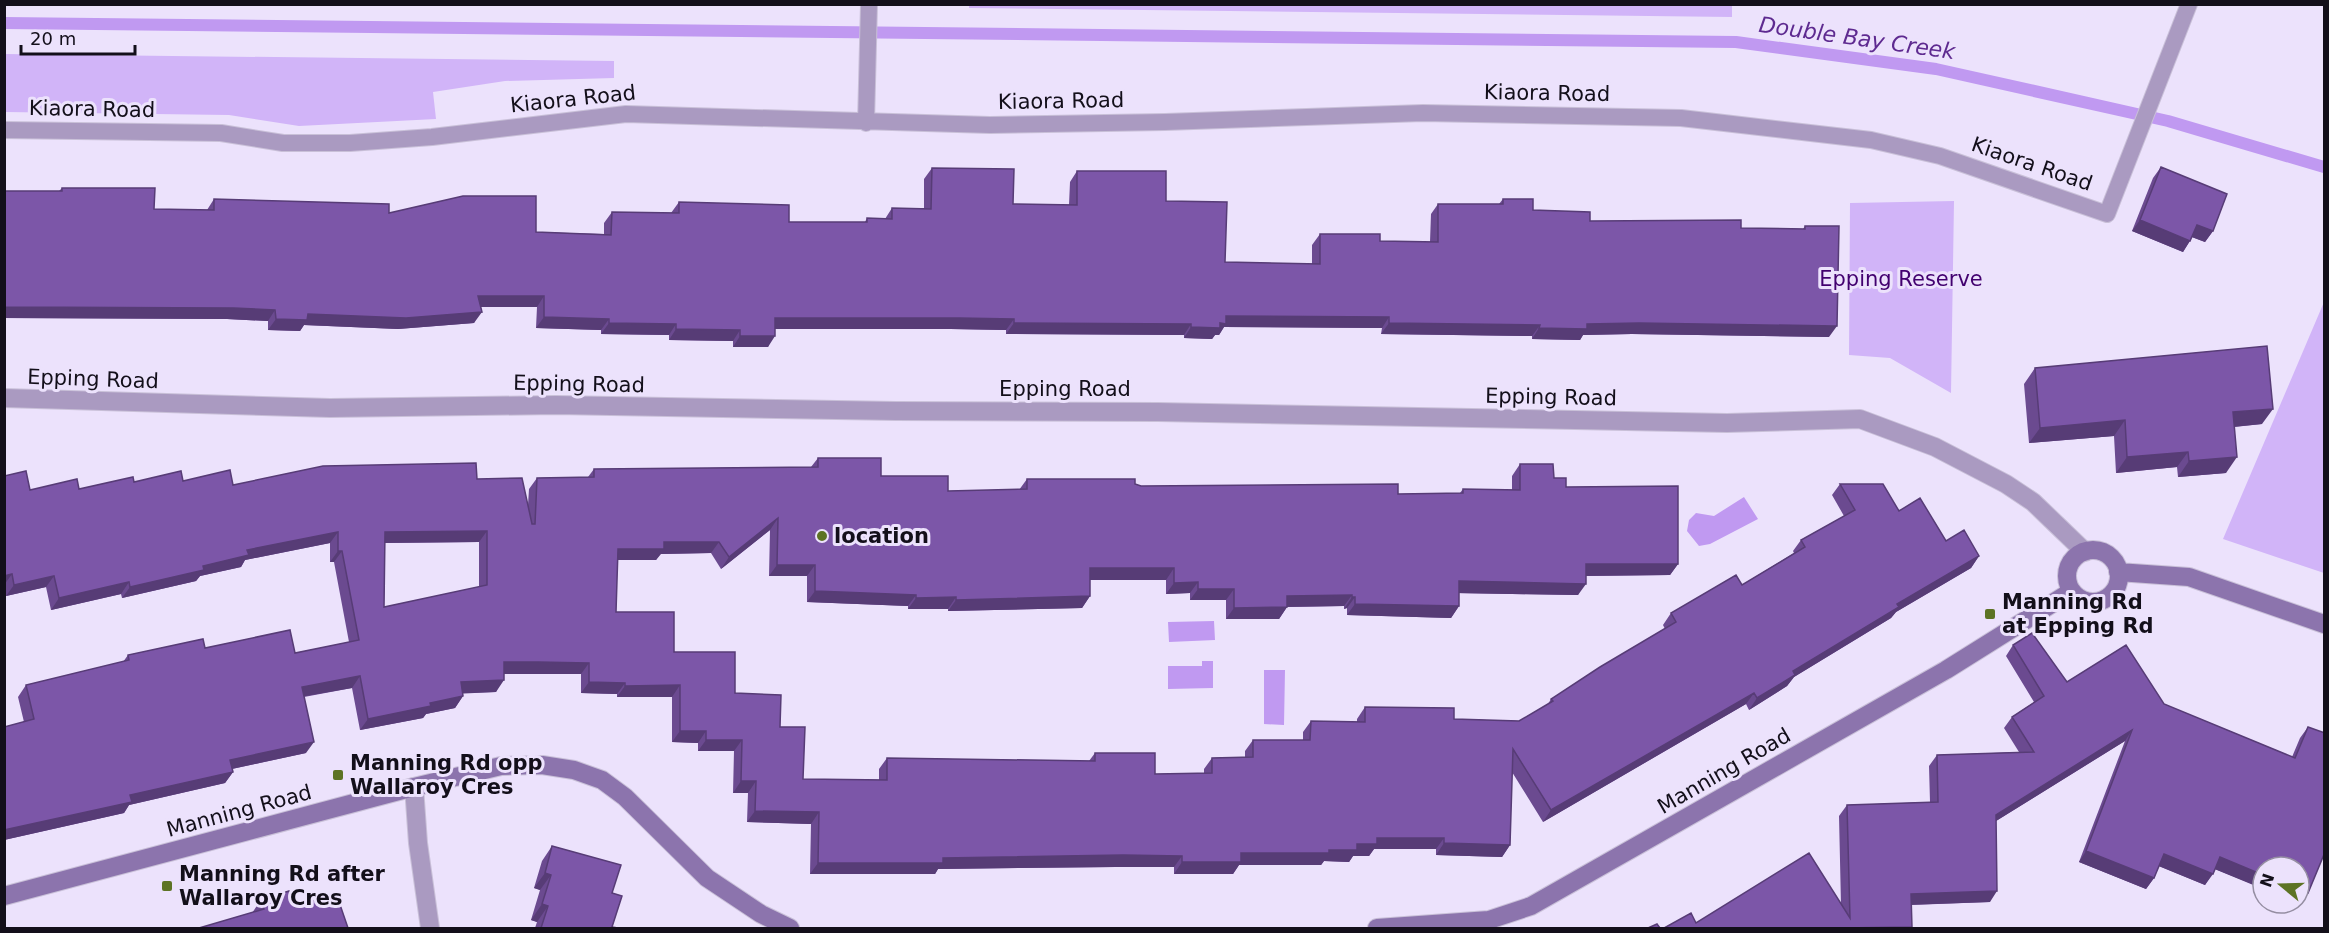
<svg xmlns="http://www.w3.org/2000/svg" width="2329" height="933" font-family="'DejaVu Sans',sans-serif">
  <rect width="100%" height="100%" fill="#ece2fc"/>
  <!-- green -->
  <path fill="#d1b4f8" d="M969,4H1732V17L969,8Z
    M5,54L614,61V78L505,81L433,92L436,119L299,126L229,115L5,112Z
    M1954,201L1951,393L1890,358L1849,355L1850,203Z
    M2324,302V573L2223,539Z"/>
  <!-- water -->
  <path fill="#c099f1" d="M1744,497L1758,519L1710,544L1699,546L1687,531L1689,520L1696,513L1714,516Z
    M1214,621L1215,640L1169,642L1168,622Z
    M1202,661H1213V688L1168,689V666H1202Z
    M1264,670H1285L1284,725L1264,724Z"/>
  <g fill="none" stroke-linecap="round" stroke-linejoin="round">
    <!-- stream -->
    <path stroke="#c099f1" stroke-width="12" d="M4,23L1736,42L1936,69L2168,121L2324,167"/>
    <defs>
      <path id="lane" d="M866,123L869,4
        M4,130L221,133L283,143H350L432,137L626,114L990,125L1165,122L1423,113L1681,118L1871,140L1940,156L2107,214L2189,4"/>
      <path id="street" d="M4,398L330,408L556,405L896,411L1158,412L1727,423L1860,419L1935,447L2006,484L2033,502L2085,552
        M414,787L418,843L430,928"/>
      <path id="secondary" d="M2067 576a26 26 0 1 1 52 0a26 26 0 1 1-52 0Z
        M2118,572L2189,577L2324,624
        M4,896L414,787L501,766L542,765L574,770L602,780L625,797L707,878L761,914L790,928
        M1377,928L1489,920L1531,906L1946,670L2072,591"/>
    </defs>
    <!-- lane casing -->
    <use href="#lane" stroke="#c9c0d8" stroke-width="18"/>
    <!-- street casing -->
    <use href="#street" stroke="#c9c0d8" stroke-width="20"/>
    <!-- secondary casing -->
    <use href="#secondary" stroke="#c9c0d8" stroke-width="20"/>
    <!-- lane -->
    <use href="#lane" stroke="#aa9ac1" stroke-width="16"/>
    <!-- street -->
    <use href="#street" stroke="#aa9ac1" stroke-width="18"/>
    <!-- secondary -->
    <use href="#secondary" stroke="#8c74ad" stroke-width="18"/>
  </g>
  <!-- wall -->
  <path fill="#6b4a90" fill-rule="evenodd" d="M2161,167L2213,231L2205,242L2192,237L2183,252L2132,231L2153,178Z
    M932,168L1013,204L1069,205L1070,182L1077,171L1166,201L1225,262L1312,264V245L1320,234L1380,241L1430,242L1431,214L1438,204H1499L1503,199L1533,210L1590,221L1741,228L1803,229L1805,226L1829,337L1632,334L1583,335L1580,340L1532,339V336L1381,334L1382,328L1224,327L1219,335H1215L1212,339L1184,338V335L1006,334V330L951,329H775L768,347H733V341L669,340V335L601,334V330L536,328L537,307H481L474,323L398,329L304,325L300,331L268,330V321L227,319L4,318V191H59L62,188L154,209L207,210L214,199L389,213L536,232L604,234V223L612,212L671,213L679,202L789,222H865L867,218L885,219L892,208H924V179Z
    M2035,368L2262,424L2234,427L2226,473L2178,477L2177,467L2116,473L2114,436L2029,443L2024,384Z
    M818,458L881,476L948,491L1019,490L1027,479L1135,484L1141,486L1398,494L1460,493L1463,489L1512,490V476L1520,464L1554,478L1678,564L1670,575L1586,576L1578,595L1459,593V606L1451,618L1347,615V608L1344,609V606L1287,607L1279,619H1226V600H1190V593L1166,594V580H1090V596L1082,608L948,611V609H908V606L807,602V576H769L770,530L721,569L711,553L660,554L656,560H617L616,612L735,693L780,727L803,779L879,780V769L887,758L1089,761L1095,753L1155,774L1204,773V769L1212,758L1245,757V751L1253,740H1303V732L1311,721L1357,722V719L1365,707L1454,719L1519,721L1548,704L1551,699L1665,629L1663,625L1671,613L1742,585L1794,553L1793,551L1801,540L1844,516L1832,495L1840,484L1899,511L1946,541L1979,556L1971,568L1896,612L1891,618L1794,677L1787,686L1749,710L1746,704L1543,822L1512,772L1510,845L1502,857L1436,855V849H1374L1369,856H1353L1349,862L1324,861L1321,865H1239L1233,874H1174V867H1115L938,869L935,874H810L811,824L747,822L748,793H733L734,751H698V743L672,742V697H617V694L581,693V674L530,673L504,674L496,692L463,693V696L455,708L426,714L423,718L360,730L352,688L304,697L306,753L232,769L233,772L225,783L129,805L124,813L4,840V727L24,722L18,697L26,685L123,662L128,655L205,648L295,653L349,642L334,562H330V543L245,560L241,567L200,576L196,581L122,598L121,594L51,610L46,587L6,596L4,589V476L30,490L79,489L134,482L183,481L233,485L477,479L528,505L529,489L537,478L588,477L594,469L811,467ZM479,542V587L384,607L385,543Z
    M2013,645L2067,682L2164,704L2292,757L2300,738L2308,727L2325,856L2323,855L2308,893L2300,904L2297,903H2299L2215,869L2205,885L2159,866L2154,878L2146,889L2079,862L2125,741L1996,821L1990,902L1911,905V928L1696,923L1841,905L1839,816L1847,805L1930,802L1929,766L1937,755L2019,752L2004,728L2012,717L2034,702L2006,656Z
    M552,846L612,893V927L618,928H535L537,922L531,920L540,890L534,888L542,861Z
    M261,900L295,907L252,913Z"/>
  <!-- shaded-wall -->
  <path fill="#573c76" d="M2140,220L2190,241L2183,252L2132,231Z
    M2197,225L2213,231L2205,242L2189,236Z
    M478,296H544L537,307H471Z
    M4,307L234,308L275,310L268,321L227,319L4,318Z
    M482,312L474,323L398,329L304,325L300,331L268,330L276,319L308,314Z
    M1226,316L1389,317L1382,328L1224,327L1219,335H1215L1212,339L1184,338L1191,327Z
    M544,317L609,319L601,330L536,328Z
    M775,318H959L1014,319L1006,330L951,329H767Z
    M609,323L676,324L669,335L601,334Z
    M1014,323L1191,324L1184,335L1006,334Z
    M1389,323L1540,325L1532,336L1381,334Z
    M1639,323L1837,326L1829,337L1632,334L1583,335L1580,340L1532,339L1539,328L1587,324Z
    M676,329L740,330L733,341L669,340Z
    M740,336H775L768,347H733Z
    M2273,409L2262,424L2222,428L2233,412Z
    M2125,420L2114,436L2029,443L2040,428Z
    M2188,452L2177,467L2116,473L2127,457Z
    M2237,457L2226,473L2178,477L2189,461Z
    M778,518L770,530L721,569L729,557Z
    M487,531L479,542L377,543L385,532Z
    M338,532L330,543L245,560L241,567L200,576L196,581L122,598L130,587L247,550Z
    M664,542H719L711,553L661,554L656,560H610L618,549Z
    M338,551H342L334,562H330Z
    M1979,556L1971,568L1896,612L1891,618L1794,677L1787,686L1749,710L1757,698L1793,671L1897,604Z
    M1586,564H1678L1670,575L1578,576Z
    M777,565H815L807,576H769Z
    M1090,568H1174L1166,580H1082Z
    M12,574L4,585V576Z
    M54,576L46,587L6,596L14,585Z
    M1459,581L1586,584L1578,595L1451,593Z
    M129,582L121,594L51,610L59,598Z
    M1198,582L1190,593L1166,594L1174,583Z
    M1198,589H1234L1226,600H1190Z
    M815,591L916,595L908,606L807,602Z
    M1352,595L1344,606L1279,607L1287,596Z
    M1090,596L1082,608L948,611L956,600Z
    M956,597L948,609H908L916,598Z
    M1352,597H1355L1347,608L1344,609Z
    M1355,604L1459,606L1451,618L1347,615Z
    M1287,607L1279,619H1226L1234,608Z
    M504,662H538L589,663L581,674H496Z
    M360,676L352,688L294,698L302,687Z
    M504,680L496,692L453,694L461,682Z
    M589,682L625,683L617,694L581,693Z
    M680,685L672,697H617L625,686Z
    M1754,693L1746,704L1543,822L1551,810Z
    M463,696L455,708L426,714L423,718L360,730L368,719L430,703Z
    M2132,730L2125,741L1988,826L1996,815Z
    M680,731H706L698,743L672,742Z
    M706,740H742L734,751H698Z
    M314,742L306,753L222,771L230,760Z
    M233,772L225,783L129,805L124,813L4,840V830L130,795Z
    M741,781H756L748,793H733Z
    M755,811L819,812L811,824L747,822Z
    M1377,838H1444L1436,849H1374L1369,856H1353L1349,862L1324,861L1321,865H1239L1233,874H1174L1182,862L1241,853L1329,850L1357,844Z
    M1444,843L1510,845L1502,857L1436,855Z
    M2086,851L2154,878L2146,889L2079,862Z
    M2164,854L2213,874L2205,885L2156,865Z
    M1123,855L1182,856L1174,867H1115L938,869L935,874H810L818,863L943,858Z
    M2220,857L2263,875V889L2212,868Z
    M545,873L551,875L540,890L534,888Z
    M2299,890L2308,893L2300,904L2297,903H2299Z
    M1997,891L1990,902L1904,905L1911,894Z
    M542,904L548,906L537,922L531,920Z
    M1912,927L1911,928H1840Z"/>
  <!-- building -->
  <path fill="#7c56a8" stroke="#573c76" stroke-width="1.5" fill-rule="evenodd" d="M2161,167L2227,194L2213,231L2197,225L2190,241L2140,220Z
    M932,168L1014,169L1013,204L1077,205V171H1166V201L1227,202L1225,262L1320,264V234H1380V241L1438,242V204H1503V199H1533V210L1590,212V221L1741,220V228L1805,229V226H1839L1837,326L1639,323L1587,324V329L1539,328L1540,325L1389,323V317L1226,316V324L1220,323V328L1191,327V324L1014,323V319L959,318H775V336H740V330L676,329V324L609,323V319L544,317V296H478L482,312L406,318L308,314L307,320L276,319L275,310L234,308L4,307V191H62V188H155L154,209L214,210V199L389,204V213L463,196H536V232L611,235L612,212L679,213V202L789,205V222H867V218L892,219V208L931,209Z
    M2267,346L2273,409L2233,412L2237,457L2189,461L2188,452L2127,457L2125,420L2040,428L2035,368Z
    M818,458H881V476H948V491L1027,489V479H1135V484L1141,486L1398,484V494L1463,493V489L1520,490V464H1553L1554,478H1566V487L1678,486V564H1586V584L1459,581V606L1355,604V597H1352V595L1287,596V607L1234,608V589H1198V582L1174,583V568H1090V596L956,600V597L916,598V595L815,591V565H777L778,518L729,557L719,542H664V549H618L616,612H674V652H735V693L781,695L780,727H805L803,779L887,780V758L1095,761V753H1155V774L1212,773V758L1253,757V740H1310L1311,721L1365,722V707L1454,708V719L1519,721L1553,701L1551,699L1600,667L1676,622L1671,613L1736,575L1742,585L1805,547L1801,540L1855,510L1840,484H1883L1899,511L1920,498L1946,541L1964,530L1979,556L1897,604L1899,607L1793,671L1795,675L1757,698L1754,693L1551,810L1513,749L1510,845L1444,843V838H1377V844H1357V850H1329V853H1241V862H1182V856L1123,855L943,858V863H818L819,812L755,811L756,781H741L742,740H706V731H680V685L625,686V683L589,682V663L538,662H504V680L461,682L463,696L430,703L431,706L368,719L360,676L302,687L314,742L230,760L233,772L130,795L132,802L4,830V727L34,719L26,685L129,660L128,655L203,639L205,648L290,630L295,653L359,640L342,551H338V532L247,550L249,555L203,566L204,570L130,587L129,582L59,598L54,576L14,585L12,574L4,576V476L26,471L30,490L77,479L79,489L133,477L134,482L181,471L183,481L230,470L233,485L323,466L476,463L477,479L522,478L532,524H535L537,478L594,477V469L818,467ZM487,531V585L384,607L385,532Z
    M2032,633L2067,682L2126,645L2164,704L2295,758L2308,727L2325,733V852L2308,893L2299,890V867H2263V875L2220,857L2213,874L2164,854L2154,878L2086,851L2132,730L1996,815L1997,891L1911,894L1912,927L1840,928H1664L1691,913L1696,923L1809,853L1850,918L1847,805L1938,802L1937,755L2034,752L2012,717L2044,696L2013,645Z
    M552,846L621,865L612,893L622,896L612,927L618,928H541L548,906L542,904L551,875L545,873Z
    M289,891L295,907L336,893L348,928H199L264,909L261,900Z
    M1657,924L1660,928H1648Z"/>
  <!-- markers -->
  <g fill="#5d7324" stroke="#ece2fc" stroke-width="2">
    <circle cx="822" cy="536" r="6"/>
    <rect x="1984" y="608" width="12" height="12" rx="3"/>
    <rect x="332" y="769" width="12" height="12" rx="3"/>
    <rect x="161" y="880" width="12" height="12" rx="3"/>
  </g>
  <g text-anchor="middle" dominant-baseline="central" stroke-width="6" stroke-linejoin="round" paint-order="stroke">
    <!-- street labels -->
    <g font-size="21" fill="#130f1a" stroke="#ece2fc">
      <text transform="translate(1547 93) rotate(1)">Kiaora Road</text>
      <text transform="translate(573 99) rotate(-6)">Kiaora Road</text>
      <text transform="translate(1061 101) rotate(-1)">Kiaora Road</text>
      <text transform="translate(92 109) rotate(1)">Kiaora Road</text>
      <text transform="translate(2032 164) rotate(19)">Kiaora Road</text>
      <text transform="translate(93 379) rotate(2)">Epping Road</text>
      <text transform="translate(579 384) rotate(1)">Epping Road</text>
      <text x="1065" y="389">Epping Road</text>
      <text transform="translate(1551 397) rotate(1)">Epping Road</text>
      <text transform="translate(1724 771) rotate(-30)">Manning Road</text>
      <text transform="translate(239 811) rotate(-15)">Manning Road</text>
    </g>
    <!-- park labels -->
    <g font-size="21" fill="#42016f" stroke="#ece2fc">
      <text x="1901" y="279">Epping Reserve</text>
    </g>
    <!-- poi labels -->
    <g font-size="21" font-weight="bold" fill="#130f1a" stroke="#ece2fc" text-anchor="start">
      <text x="834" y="536">location</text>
      <text x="2002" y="602">Manning Rd<tspan x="2002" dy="24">at Epping Rd</tspan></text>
      <text x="350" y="763">Manning Rd opp<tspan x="350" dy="24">Wallaroy Cres</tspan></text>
      <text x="179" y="874">Manning Rd after<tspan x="179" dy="24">Wallaroy Cres</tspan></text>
    </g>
    <!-- water labels -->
    <g font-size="22" font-style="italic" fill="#5e2a90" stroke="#ece2fc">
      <text transform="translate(1857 38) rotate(8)">Double Bay Creek</text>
    </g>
  </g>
  <!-- border -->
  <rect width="2329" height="933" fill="none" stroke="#130f1a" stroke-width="12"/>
  <!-- north arrow -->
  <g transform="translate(2281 885) rotate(289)"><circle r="28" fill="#ece2fc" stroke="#958ea2" stroke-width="1.5"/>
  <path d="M0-4.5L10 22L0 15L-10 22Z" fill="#5d7324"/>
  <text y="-9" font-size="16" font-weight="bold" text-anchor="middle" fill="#130f1a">N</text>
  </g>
  <!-- scale -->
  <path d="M21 45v9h114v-9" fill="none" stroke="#130f1a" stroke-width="3"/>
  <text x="30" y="45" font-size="18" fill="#130f1a" stroke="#ece2fc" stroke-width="4.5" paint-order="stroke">20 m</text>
</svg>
